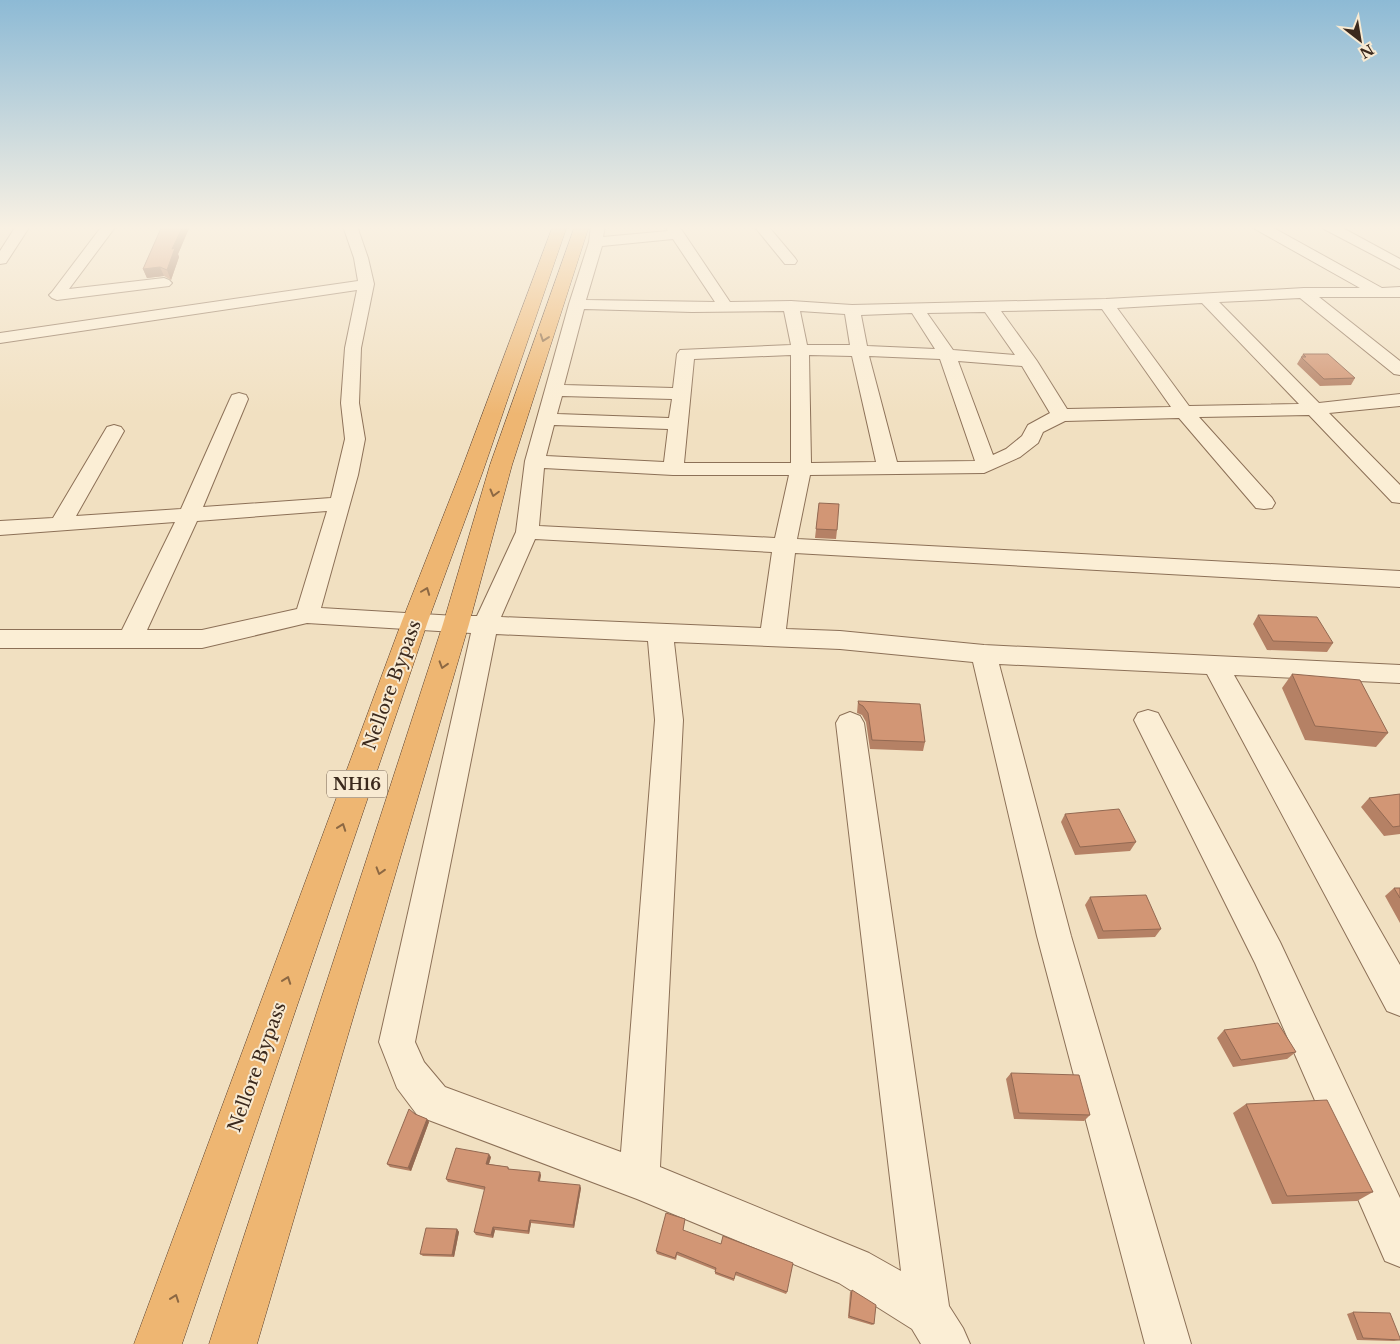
<svg xmlns="http://www.w3.org/2000/svg" width="1400" height="1344" font-family="'Libre Baskerville',serif">
  <rect width="100%" height="100%" fill="#f1e0c1"/>
  <g fill="none" stroke-linecap="round" stroke-linejoin="round">
    <defs>
      <path id="minor" d="M16,226H30L6,263L0,264V251Z
        M102,226H116L69,289L164,278L169,280L172,283L169,286L57,300L52,298L49,295L52,292Z
        M343,226H357L368,258L374,284L361,348L359,403L365,439L358,475L321,608L456,616H477L516,532L525,461L569,304L589,242L591,226H605L603,237L668,231L665,226H679L730,302L791,301L852,305L1106,299L1304,288H1360L1255,229L1253,226H1270L1382,288L1400,287V297H1319L1400,361V375L1394,374L1300,298L1219,302L1319,403L1400,394V406L1329,413L1400,485V503L1392,502L1309,415L1199,417L1272,498L1275,503L1272,508L1264,509L1256,508L1179,418L1065,421L1043,432L1038,443L1020,457L984,473L810,475L797,539L1400,571V587L795,553L786,629L840,631L984,645L1400,665V683L1234,675L1400,965V1016L1387,1011L1207,674L999,664L1071,936L1191,1344H1145L1037,936L973,662L840,649L674,642L683,720L660,1167L869,1253L901,1271L836,723L840,716L850,712L860,716L864,723L949,1306L963,1328L970,1344H921L912,1329L839,1283L637,1199L418,1116L397,1088L379,1042L471,633L307,623L202,648H0V630H122L175,522L0,535V521L53,518L107,427L114,425L121,427L124,431L76,516L181,509L230,399L232,395L239,393L246,395L248,399L203,507L331,498L345,439L341,403L345,348L357,290L0,343V333L358,281L354,258ZM673,239L715,302L586,300L602,246ZM1202,303L1299,404L1189,406L1117,308ZM584,309L692,312L784,311L791,345L680,350L677,354L673,388L564,385ZM1102,309L1171,407L1067,409L1037,361L1001,311ZM800,311L845,314L850,345H807ZM985,312L1015,355L953,350L927,313ZM912,313L935,349L867,346L861,315ZM791,355V463H684L694,359ZM809,355L852,356L876,462L811,463ZM869,356L940,359L975,461L897,462ZM958,361L1022,366L1050,413L1028,425L1022,436L1006,449L993,455ZM562,396L672,399L669,418L557,414ZM554,425L668,429L664,462L546,456ZM544,468L673,475H789L775,538L539,526ZM327,511L297,609L202,630H147L197,521ZM535,539L772,552L761,628L501,617ZM496,634L648,641L655,720L621,1152L445,1087L424,1062L415,1042Z
        M754,226H768L795,258L797,261L795,264H785Z
        M1322,226H1339L1400,259V269L1324,229Z
        M1148,710L1158,713L1280,942L1400,1198V1267L1385,1261L1255,963L1134,720L1138,713Z"/>
      <path id="trunk" d="M553,226H567L483,471L428,621L182,1344H134L402,621L461,471Z
        M575,226H589L512,465L469,624L257,1344H209L443,624L490,465Z"/>
    </defs>
    <!-- minor casing -->
    <use href="#minor" stroke="#8c7057" stroke-width="2"/>
    <!-- trunk casing -->
    <use href="#trunk" stroke="#593e2c" stroke-width="1"/>
    <!-- minor -->
    <use href="#minor" fill="#fbeed5" fill-rule="evenodd"/>
    <!-- trunk -->
    <use href="#trunk" fill="#eeb672" fill-rule="evenodd"/>
  </g>
  <!-- wall -->
  <path fill="#b58165" d="M162,226H190L178,254L179,257L171,280L164,276L147,278L143,269Z
    M1303,354L1355,378L1351,385L1320,386L1297,364Z
    M819,503L837,530L836,539L815,538Z
    M1258,615L1333,643L1327,652L1267,650L1253,624Z
    M1292,674L1388,733L1376,747L1305,740L1282,688Z
    M858,701L925,742L923,751L870,749L866,722L862,715L857,713Z
    M1400,794V834L1384,836L1361,807L1369,798Z
    M1065,814L1136,842L1130,851L1075,855L1061,822Z
    M1394,888H1400V923L1385,896Z
    M1090,897L1161,929L1155,937L1098,939L1085,905Z
    M1224,1030L1296,1052L1287,1059L1233,1067L1217,1038Z
    M1011,1073L1090,1115L1084,1121L1014,1119L1006,1079Z
    M1246,1104L1373,1192L1357,1201L1272,1204L1233,1113Z
    M415,1114L427,1119L429,1122L411,1171L390,1167L387,1164Z
    M491,1157L489,1164L508,1167L509,1169L541,1175L540,1181L581,1188L574,1228L531,1223L529,1234L495,1230L493,1238L476,1235L474,1232L485,1190L448,1182L446,1179Z
    M685,1219L683,1230L787,1292L786,1294L735,1275L734,1281L715,1274V1270L677,1255L676,1260L657,1254L656,1251Z
    M457,1229L459,1232L454,1257L423,1256L420,1254Z
    M852,1290L874,1324L872,1325L848,1318L850,1292Z
    M1353,1312L1400,1340L1394,1341L1357,1340L1347,1314Z"/>
  <!-- shaded-wall -->
  <path fill="#936952" d="M183,226H190L178,254L179,257L171,280L167,270L172,249Z
    M160,267L164,276L147,278L143,269Z
    M427,1119L429,1122L411,1171L408,1168Z
    M489,1154L491,1157L488,1167L486,1164Z
    M540,1172L541,1175L539,1183L538,1181Z
    M580,1185L581,1188L574,1228L573,1225Z
    M530,1220L531,1223L529,1234L528,1231Z
    M493,1227L495,1230L493,1238L491,1235Z
    M457,1229L459,1232L454,1257L452,1255Z"/>
  <!-- building -->
  <path fill="#d29675" stroke="#936952" d="M162,226H183L172,249L175,248L167,270L160,267L143,269Z
    M1303,354H1328L1355,378L1324,379L1301,357H1306Z
    M819,503L839,504L837,530L816,529Z
    M1258,615L1317,617L1333,643L1273,641Z
    M1292,674L1360,680L1388,733L1315,726Z
    M858,701L920,704L925,742L872,740L868,713L863,706L859,704Z
    M1400,794V826L1393,827L1369,798Z
    M1119,809L1136,842L1080,847L1065,814Z
    M1394,888H1400V898Z
    M1146,895L1161,929L1103,931L1090,897Z
    M1278,1023L1296,1052L1241,1060L1224,1030Z
    M1011,1073L1079,1075L1090,1115L1019,1113Z
    M1327,1100L1373,1192L1287,1196L1246,1104Z
    M409,1109L415,1114L427,1119L408,1168L387,1164Z
    M456,1148L489,1154L486,1164L508,1167V1169L540,1172L538,1181L580,1185L573,1225L530,1220L528,1231L493,1227L491,1235L474,1232L485,1187L446,1179Z
    M666,1213L685,1219L683,1230L721,1244L723,1236L793,1263L787,1292L736,1272L734,1279L715,1272L716,1268L677,1252L675,1258L656,1251Z
    M426,1228L457,1229L452,1255L420,1254Z
    M852,1290L876,1305L874,1324L849,1316Z
    M1353,1312L1390,1313L1400,1338V1340L1363,1338Z"/>
  <!-- one-way arrows -->
  <defs><path id="oneway-chevron" d="M-2-3.5L2.5 0L-2 3.5" fill="none" stroke-width="1.6" stroke-linecap="round" stroke-linejoin="round" transform="scale(1.25)"/></defs>
  <g stroke="#8c6843">
    <use href="#oneway-chevron" transform="translate(544 338) rotate(109)"/>
    <use href="#oneway-chevron" transform="translate(494 493) rotate(105)"/>
    <use href="#oneway-chevron" transform="translate(426 591) rotate(-69)"/>
    <use href="#oneway-chevron" transform="translate(443 665) rotate(107)"/>
    <use href="#oneway-chevron" transform="translate(342 827) rotate(-70)"/>
    <use href="#oneway-chevron" transform="translate(380 871) rotate(107)"/>
    <use href="#oneway-chevron" transform="translate(287 980) rotate(-70)"/>
    <use href="#oneway-chevron" transform="translate(175 1298) rotate(-70)"/>
  </g>
  <!-- sky -->
  <linearGradient id="sky" x2="0" y2="1"><stop stop-color="#8dbad5"/><stop offset="0.55" stop-color="#f9f1e3"/><stop offset="1" stop-color="#f9f1e3" stop-opacity="0"/></linearGradient>
  <rect width="1400" height="414" fill="url(#sky)"/>
  <g text-anchor="middle" dominant-baseline="central" stroke-width="4" stroke-linejoin="round" paint-order="stroke">
    <!-- shield labels -->
    <rect fill="#f8ead2" stroke="#746353" stroke-width="1" x="327" y="770.5" width="60" height="27" rx="4"/>
    <g font-size="16" font-weight="bold" fill="#3b291d">
      <text x="357" y="784">NH16</text>
    </g>
    <!-- street labels -->
    <g font-size="18" fill="#3b291d" stroke="#f8ead2">
      <text transform="translate(392 685) rotate(-70)">Nellore Bypass</text>
      <text transform="translate(257 1067) rotate(-70)">Nellore Bypass</text>
    </g>
  </g>
  <!-- north arrow -->
  <g transform="translate(1360 40) rotate(149)" stroke="#f8ead2" stroke-width="4" paint-order="stroke">
  <path d="M0-4L9 19L0 12L-9 19Z" fill="#3b291d"/>
  <text y="-8" font-size="14" font-weight="bold" text-anchor="middle" fill="#3b291d">N</text>
  </g>
</svg>
